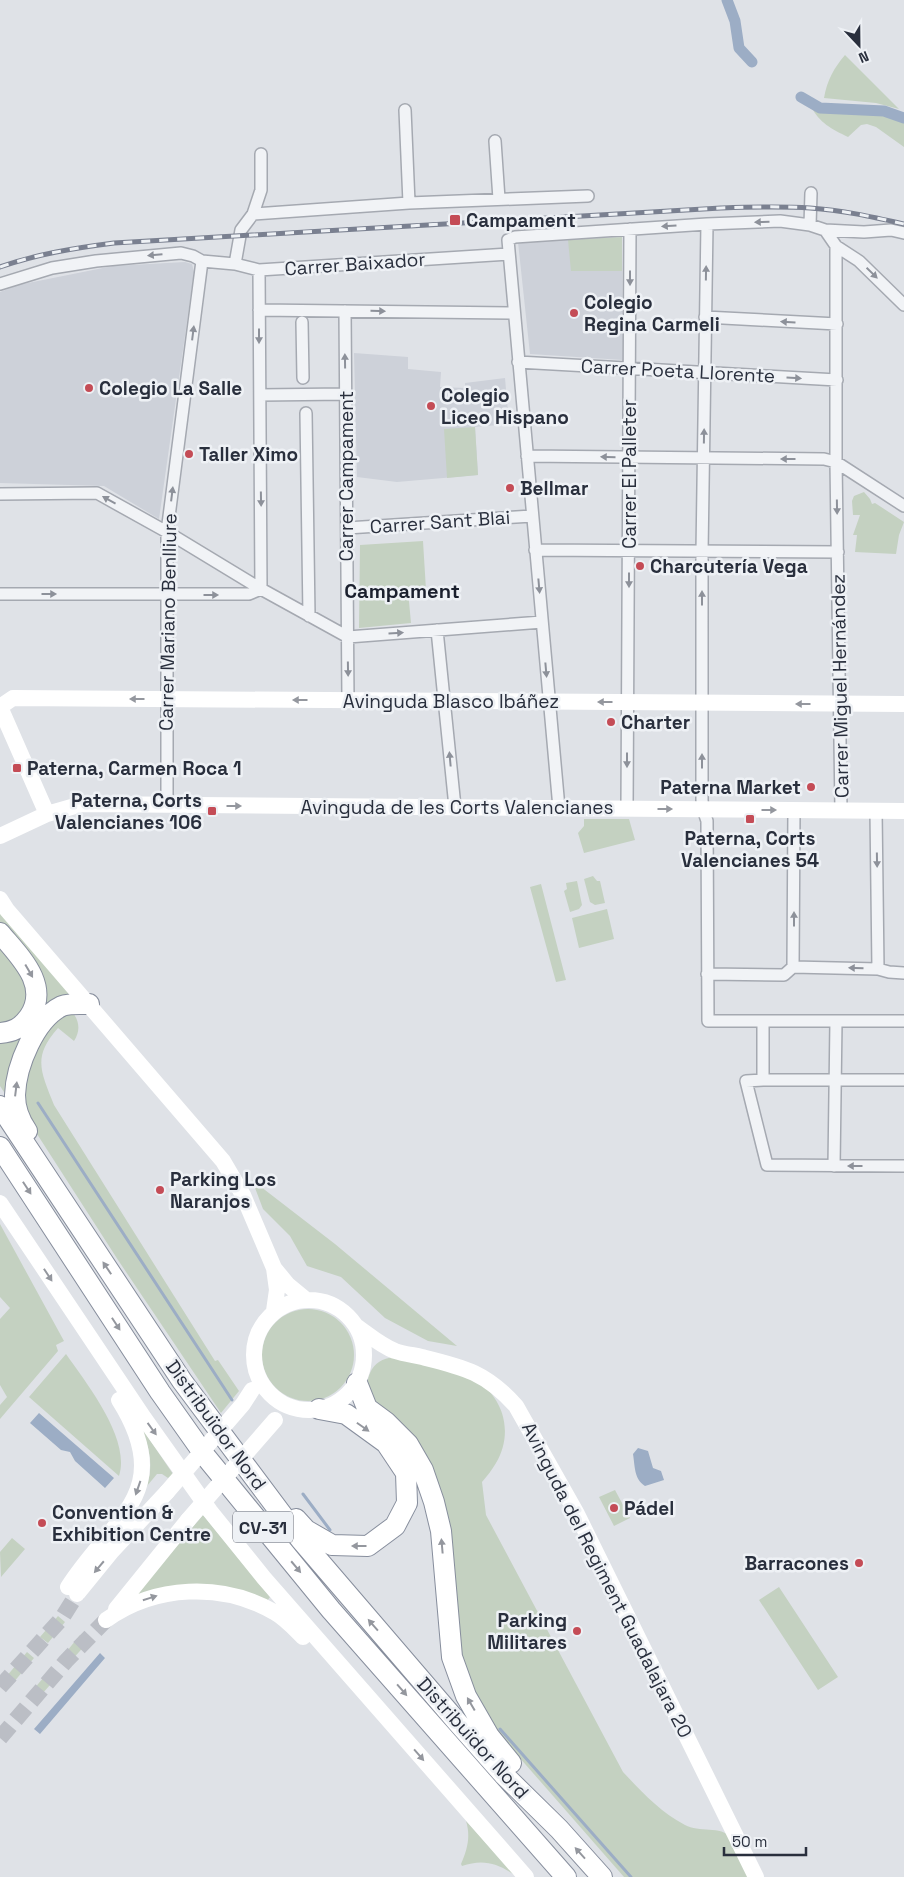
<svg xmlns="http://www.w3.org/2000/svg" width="904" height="1877" font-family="'Space Grotesk',sans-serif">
  <rect width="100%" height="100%" fill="#dfe2e7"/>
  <!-- built -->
  <path fill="#cdd1d9" d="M622,237L623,360L530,354L518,242Z
    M185,262L192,264L194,272L159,519L104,486L0,483V292L18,285L113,266Z
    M354,353L408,357V369L441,372L440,387L465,388V383L505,378L509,424L475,427L478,475L397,482L357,477Z"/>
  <!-- green -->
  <path fill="#c4d1c1" d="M845,55L899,109L876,103L824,98C827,80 834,68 845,55Z
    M811,106L827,111L875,113L904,121V147L876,127L867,124L861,125L848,137C832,129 819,123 811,106Z
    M622,237V271H571L568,240Z
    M475,427L478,475L447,478L444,429Z
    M864,492L870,499L872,504L875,503L904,522L899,535L896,554L855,552L857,535H853L860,515H853L852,501L854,496Z
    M423,541L426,590L408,591L411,623L359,628L360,545Z
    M584,819H629L635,840L584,853L578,833L584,826Z
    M593,876L597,881H600L605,903L595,905L590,902L584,879Z
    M577,881L582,905L579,909L570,912L564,891L567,889L566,883Z
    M541,884L566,980L556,982L530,887Z
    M607,909L614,939L579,948L572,918Z
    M0,912L73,996L56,1004L10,1101L0,1086V1042L32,1024L19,943L0,922Z
    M0,941L24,971L29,1000L18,1018L0,1025Z
    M73,1013C80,1022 80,1032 74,1041L58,1028C32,1057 41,1072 54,1105L215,1361L218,1360L239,1391L221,1413L118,1260L28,1120L22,1097L34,1052L57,1016Z
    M252,1180L335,1244L457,1346L428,1341L385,1318L341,1277L307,1266L290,1236L263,1209Z
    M0,1224L64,1341L56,1345L58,1351L0,1419V1405L7,1397L0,1385V1319L10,1308L0,1297Z
    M262 1355a46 46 0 1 1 92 0a46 46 0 1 1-92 0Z
    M66,1354C87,1384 131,1439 119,1476L29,1397Z
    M394,1357C415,1362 445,1367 465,1375C501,1389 516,1429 496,1463C492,1470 487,1476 482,1482L486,1515L623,1772C642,1792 660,1812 685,1825C699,1833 720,1825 732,1838C738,1844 746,1868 751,1877H624L505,1741C489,1720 476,1698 467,1672C446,1605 462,1531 431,1466C425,1453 416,1439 406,1428C392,1412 358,1400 370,1373C375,1362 382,1359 394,1357Z
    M139,1424L173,1474L168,1478L162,1474H157L147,1486C154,1463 149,1445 139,1424Z
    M615,1490L630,1518L614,1526L599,1497Z
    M203,1515L270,1597L267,1601L134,1597Z
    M12,1538L25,1549L1,1577L0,1552Z
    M779,1587L838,1677L818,1690L759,1600Z
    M58,1616L65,1622L48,1643L40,1637Z
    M80,1635L88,1642L70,1662L63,1656Z
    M27,1652L34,1658L13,1683L6,1677Z
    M49,1671L57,1677L35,1702L28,1696Z
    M466,1821L517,1877C500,1864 484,1858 462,1866L461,1864C467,1850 471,1837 466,1821Z"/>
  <!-- water -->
  <path fill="#9cadc5" d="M39,1413L114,1478L105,1488L75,1461L70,1452L61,1450L30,1423Z
    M638,1448L648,1451L653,1468L661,1471L664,1480L645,1486C634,1479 635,1466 633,1454Z
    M100,1653L105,1658L40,1734L34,1729Z"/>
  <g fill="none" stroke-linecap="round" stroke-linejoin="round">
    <!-- stream -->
    <path stroke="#9cadc5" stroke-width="3" d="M38,1103L232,1400
      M303,1494L330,1530
      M500,1729L631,1877"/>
    <!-- canal -->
    <path stroke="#9cadc5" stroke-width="11" d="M727,0L735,21L739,48L752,62
      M801,97L820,108L884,111L904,118"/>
    <!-- secondary-tunnel -->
    <path stroke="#bbbec5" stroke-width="16" stroke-dasharray="16 8" stroke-linecap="butt" d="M0,1687L62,1618L77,1594
      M0,1738L66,1661L106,1620"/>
    <defs>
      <path id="street" d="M405,110L409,203
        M495,141L499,199
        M253,214L261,190V154
        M707,224L702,552V800L703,809L707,821L708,1021H904
        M810,225L811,193
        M825,230L836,246L859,261L904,305
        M836,246V462L841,810
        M202,261L235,264L259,270L509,254
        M235,264L241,230L253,214L409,203L588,196
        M259,270L261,589
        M0,284L52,268L96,261L181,253L193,256L202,261
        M259,310L514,313
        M345,311L348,700
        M705,317L837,324
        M302,322L303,378
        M518,362L837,380
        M260,395L346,394
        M306,413L309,616
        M527,456L824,459L836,462L904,506
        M0,494L97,493L167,532L261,589L348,637L542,622
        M347,528L532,516
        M535,550L838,552
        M0,594H249L261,589
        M437,630L455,807
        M167,805V532L202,261
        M559,808L508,240L515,237L707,224L780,221L810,225L825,230L864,232L891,230L904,233
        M627,809L630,229
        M876,811L878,969
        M793,967L794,810
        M707,974L784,975L793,967L878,969L889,972L904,973
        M763,1021V1080L746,1081L767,1165L904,1166
        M763,1080H904
        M834,1166L836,1021"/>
      <path id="highway" d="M0,933C19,956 51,985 29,1017C21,1028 13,1032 0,1033
        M0,1106L182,1381L301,1540L458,1723L503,1774L559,1829L602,1877
        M27,1131C20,1121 15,1107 15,1095C16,1066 35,1019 62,1006C70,1003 80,1004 89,1004
        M0,1147L160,1392L206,1457L331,1610L566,1877
        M357,1383L367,1408L386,1422L408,1444L423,1470L434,1502L441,1531L452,1657L466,1696L489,1736L511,1763
        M296,1519L306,1530L332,1545L368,1546L395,1526L407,1503L406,1473L386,1443L346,1414L319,1409"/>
    </defs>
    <!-- street casing -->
    <use href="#street" stroke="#a5a9b1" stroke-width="14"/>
    <!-- highway casing -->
    <use href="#highway" stroke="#878e9d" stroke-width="22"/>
    <!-- street -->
    <use href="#street" stroke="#f1f3f6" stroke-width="11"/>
    <!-- secondary -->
    <path stroke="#fff" stroke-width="16" d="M0,707L13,698L904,704
      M0,707L47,814
      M0,836L47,814L82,804L904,811
      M0,899L7,910L223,1161L243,1195L274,1268L277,1290L274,1311
      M0,1203L144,1418L210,1511L264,1578L526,1877
      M274,1268L288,1285L305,1299
      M254 1355a55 55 0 1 1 110 0a55 55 0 1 1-110 0Z
      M356,1326C369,1335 380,1345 395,1351C404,1354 413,1355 422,1357C463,1367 486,1372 516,1406L577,1514L756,1877
      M68,1587C113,1517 177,1492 119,1400
      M77,1594L112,1551L167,1492
      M116,1609L188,1520
      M106,1620C155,1585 222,1582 274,1612C285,1618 294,1628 303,1637"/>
    <!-- highway -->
    <use href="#highway" stroke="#fff" stroke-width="20"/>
    <defs>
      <path id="rail" d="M0,267C37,254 75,248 114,243L721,208C751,207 780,206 810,208C842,210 873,217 904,224"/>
    </defs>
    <!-- rail casing -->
    <use href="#rail" stroke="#7a8090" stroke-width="5"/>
    <!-- rail -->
    <use href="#rail" stroke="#eef1f5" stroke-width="3" stroke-dasharray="9" stroke-linecap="butt"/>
    <!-- secondary-bridge -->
    <path stroke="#fff" stroke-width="16" d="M167,1492L243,1404L252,1390
      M188,1520L275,1420"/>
  </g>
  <!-- one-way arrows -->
  <defs><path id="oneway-solid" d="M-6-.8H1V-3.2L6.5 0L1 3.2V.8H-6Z" transform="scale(1.25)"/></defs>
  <g fill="#8d919a">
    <use href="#oneway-solid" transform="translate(762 222) rotate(178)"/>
    <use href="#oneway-solid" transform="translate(669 226) rotate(176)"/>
    <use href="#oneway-solid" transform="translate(155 255) rotate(175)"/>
    <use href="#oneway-solid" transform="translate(706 273) rotate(-89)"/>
    <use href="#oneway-solid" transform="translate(872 273) rotate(44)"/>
    <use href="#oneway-solid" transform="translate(630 278) rotate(90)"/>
    <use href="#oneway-solid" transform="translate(378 311) rotate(1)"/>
    <use href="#oneway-solid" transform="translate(788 322) rotate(-177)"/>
    <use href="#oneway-solid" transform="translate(193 333) rotate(-83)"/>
    <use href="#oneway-solid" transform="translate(259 336) rotate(90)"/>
    <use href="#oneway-solid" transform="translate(345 361) rotate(-91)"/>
    <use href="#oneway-solid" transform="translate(794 378) rotate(3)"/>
    <use href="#oneway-solid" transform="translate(704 436) rotate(-89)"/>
    <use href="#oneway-solid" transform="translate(608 457) rotate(-179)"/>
    <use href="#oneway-solid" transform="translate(788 459) rotate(-180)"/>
    <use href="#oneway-solid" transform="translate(172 494) rotate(-83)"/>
    <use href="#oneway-solid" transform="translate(261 499) rotate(89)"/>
    <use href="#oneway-solid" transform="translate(109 500) rotate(-151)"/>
    <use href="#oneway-solid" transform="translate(837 507) rotate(89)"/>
    <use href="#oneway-solid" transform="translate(629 580) rotate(90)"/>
    <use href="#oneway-solid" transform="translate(539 586) rotate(85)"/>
    <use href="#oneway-solid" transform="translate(49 594)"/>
    <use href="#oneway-solid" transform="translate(211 595)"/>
    <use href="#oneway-solid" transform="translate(702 598) rotate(-90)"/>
    <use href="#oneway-solid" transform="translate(396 633) rotate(-4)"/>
    <use href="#oneway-solid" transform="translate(348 669) rotate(89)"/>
    <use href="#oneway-solid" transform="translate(546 670) rotate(85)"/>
    <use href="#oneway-solid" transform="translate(450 759) rotate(-95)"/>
    <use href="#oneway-solid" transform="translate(627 760) rotate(90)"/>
    <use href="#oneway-solid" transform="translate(702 761) rotate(-90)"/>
    <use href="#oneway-solid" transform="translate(877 860) rotate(89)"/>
    <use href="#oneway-solid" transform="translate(794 919) rotate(-90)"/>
    <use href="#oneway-solid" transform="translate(856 968) rotate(-179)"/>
    <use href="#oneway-solid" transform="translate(855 1166) rotate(-180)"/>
  </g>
  <g fill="#94979e">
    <use href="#oneway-solid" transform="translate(137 699) rotate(-180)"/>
    <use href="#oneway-solid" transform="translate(300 700) rotate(-180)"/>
    <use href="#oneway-solid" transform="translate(605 702) rotate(180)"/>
    <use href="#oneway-solid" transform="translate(803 704) rotate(-180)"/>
    <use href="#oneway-solid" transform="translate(234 806)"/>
    <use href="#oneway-solid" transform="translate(665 809)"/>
    <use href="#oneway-solid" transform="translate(769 810)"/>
    <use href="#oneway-solid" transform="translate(29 971) rotate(60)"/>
    <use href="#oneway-solid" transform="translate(16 1089) rotate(-83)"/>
    <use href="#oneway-solid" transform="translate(27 1188) rotate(57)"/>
    <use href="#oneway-solid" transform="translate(107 1268) rotate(-124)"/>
    <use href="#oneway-solid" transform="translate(48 1275) rotate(57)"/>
    <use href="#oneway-solid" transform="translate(116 1324) rotate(57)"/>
    <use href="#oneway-solid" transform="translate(363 1427) rotate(35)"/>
    <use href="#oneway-solid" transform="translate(152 1429) rotate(54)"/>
    <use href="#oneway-solid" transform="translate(138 1488) rotate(109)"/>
    <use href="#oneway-solid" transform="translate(359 1546) rotate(-180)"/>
    <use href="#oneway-solid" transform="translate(442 1546) rotate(-95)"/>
    <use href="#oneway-solid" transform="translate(99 1567) rotate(130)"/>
    <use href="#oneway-solid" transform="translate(296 1567) rotate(50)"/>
    <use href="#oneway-solid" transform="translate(150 1598) rotate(-18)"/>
    <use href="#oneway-solid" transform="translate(373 1625) rotate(-131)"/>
    <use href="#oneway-solid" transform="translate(402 1690) rotate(49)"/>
    <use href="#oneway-solid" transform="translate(471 1704) rotate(-120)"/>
    <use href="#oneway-solid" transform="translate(419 1755) rotate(49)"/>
    <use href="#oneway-solid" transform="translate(580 1853) rotate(-132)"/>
  </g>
  <!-- markers -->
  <g fill="#c44c56" stroke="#eef1f5" stroke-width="2">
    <rect x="449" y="214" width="12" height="12" rx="2.5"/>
    <circle cx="574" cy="313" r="5"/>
    <circle cx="89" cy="388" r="5"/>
    <circle cx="431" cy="406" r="5"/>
    <circle cx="189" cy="454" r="5"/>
    <circle cx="510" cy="488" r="5"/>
    <circle cx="640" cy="566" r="5"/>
    <circle cx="611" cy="722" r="5"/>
    <rect x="12" y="763" width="10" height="10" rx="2.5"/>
    <circle cx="811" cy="787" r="5"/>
    <rect x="207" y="806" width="10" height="10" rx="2.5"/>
    <rect x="745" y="814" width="10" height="10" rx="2.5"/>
    <circle cx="160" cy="1190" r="5"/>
    <circle cx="614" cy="1508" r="5"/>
    <circle cx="42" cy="1523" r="5"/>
    <circle cx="859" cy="1563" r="5"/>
    <circle cx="577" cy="1631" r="5"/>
  </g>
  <g text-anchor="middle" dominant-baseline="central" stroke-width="5" stroke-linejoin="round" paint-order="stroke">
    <!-- shield labels -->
    <rect fill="#eef1f5" stroke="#646974" stroke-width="1" x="233" y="1511.5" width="60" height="31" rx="4"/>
    <g font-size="18" font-weight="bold" fill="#292f3d">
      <text x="263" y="1527">CV-31</text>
    </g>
    <!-- poi labels -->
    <g font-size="19" font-weight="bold" fill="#292f3d" stroke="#eef1f5" text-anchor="start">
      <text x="466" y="220">Campament</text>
      <text x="584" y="302">Colegio<tspan x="584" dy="22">Regina Carmeli</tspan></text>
      <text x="99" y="388">Colegio La Salle</text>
      <text x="441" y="395">Colegio<tspan x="441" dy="22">Liceo Hispano</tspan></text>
      <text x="199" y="454">Taller Ximo</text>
      <text x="520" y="488">Bellmar</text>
      <text x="650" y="566">Charcutería Vega</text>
      <text x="621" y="722">Charter</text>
      <text x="27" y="768">Paterna, Carmen Roca 1</text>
      <text x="801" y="787" text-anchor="end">Paterna Market</text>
      <text x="202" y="800" text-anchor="end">Paterna, Corts<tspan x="202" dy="22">Valencianes 106</tspan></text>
      <text x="750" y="838" text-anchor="middle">Paterna, Corts<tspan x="750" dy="22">Valencianes 54</tspan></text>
      <text x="170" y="1179">Parking Los<tspan x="170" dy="22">Naranjos</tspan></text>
      <text x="624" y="1508">Pádel</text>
      <text x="52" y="1512">Convention &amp;<tspan x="52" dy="22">Exhibition Centre</tspan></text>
      <text x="849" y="1563" text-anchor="end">Barracones</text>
      <text x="567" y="1620" text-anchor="end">Parking<tspan x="567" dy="22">Militares</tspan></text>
    </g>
    <!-- street labels -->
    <g font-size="19" fill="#292f3d" stroke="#eef1f5">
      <text transform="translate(355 264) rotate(-4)">Carrer Baixador</text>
      <text transform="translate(678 371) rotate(3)">Carrer Poeta Llorente</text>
      <text transform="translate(629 474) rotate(-90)">Carrer El Palleter</text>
      <text transform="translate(346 476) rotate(-90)">Carrer Campament</text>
      <text transform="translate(440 522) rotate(-4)">Carrer Sant Blai</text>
      <text transform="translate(168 622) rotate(-89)">Carrer Mariano Benlliure</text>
      <text transform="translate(840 686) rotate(-91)">Carrer Miguel Hernández</text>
      <text x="451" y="701">Avinguda Blasco Ibáñez</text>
      <text x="457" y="807">Avinguda de les Corts Valencianes</text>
      <text transform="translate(216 1425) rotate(54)">Distribuïdor Nord</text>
      <text transform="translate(607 1580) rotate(63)">Avinguda del Regiment Guadalajara 20</text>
      <text transform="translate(473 1738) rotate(48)">Distribuïdor Nord</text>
    </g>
    <!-- neighbourhood labels -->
    <g font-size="20" font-weight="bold" fill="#1b202e" stroke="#eef1f5">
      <text x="402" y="591">Campament</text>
    </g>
  </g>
  <!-- north arrow -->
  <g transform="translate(859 45) rotate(158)" stroke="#eef1f5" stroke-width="4" paint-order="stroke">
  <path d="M0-4L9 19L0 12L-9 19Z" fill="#292f3d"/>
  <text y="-8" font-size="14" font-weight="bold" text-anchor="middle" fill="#292f3d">N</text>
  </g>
  <!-- scale -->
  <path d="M724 1847v8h82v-8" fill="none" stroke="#292f3d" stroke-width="2.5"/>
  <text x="732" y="1847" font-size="15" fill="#292f3d" stroke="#eef1f5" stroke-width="4" paint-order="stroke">50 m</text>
</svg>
